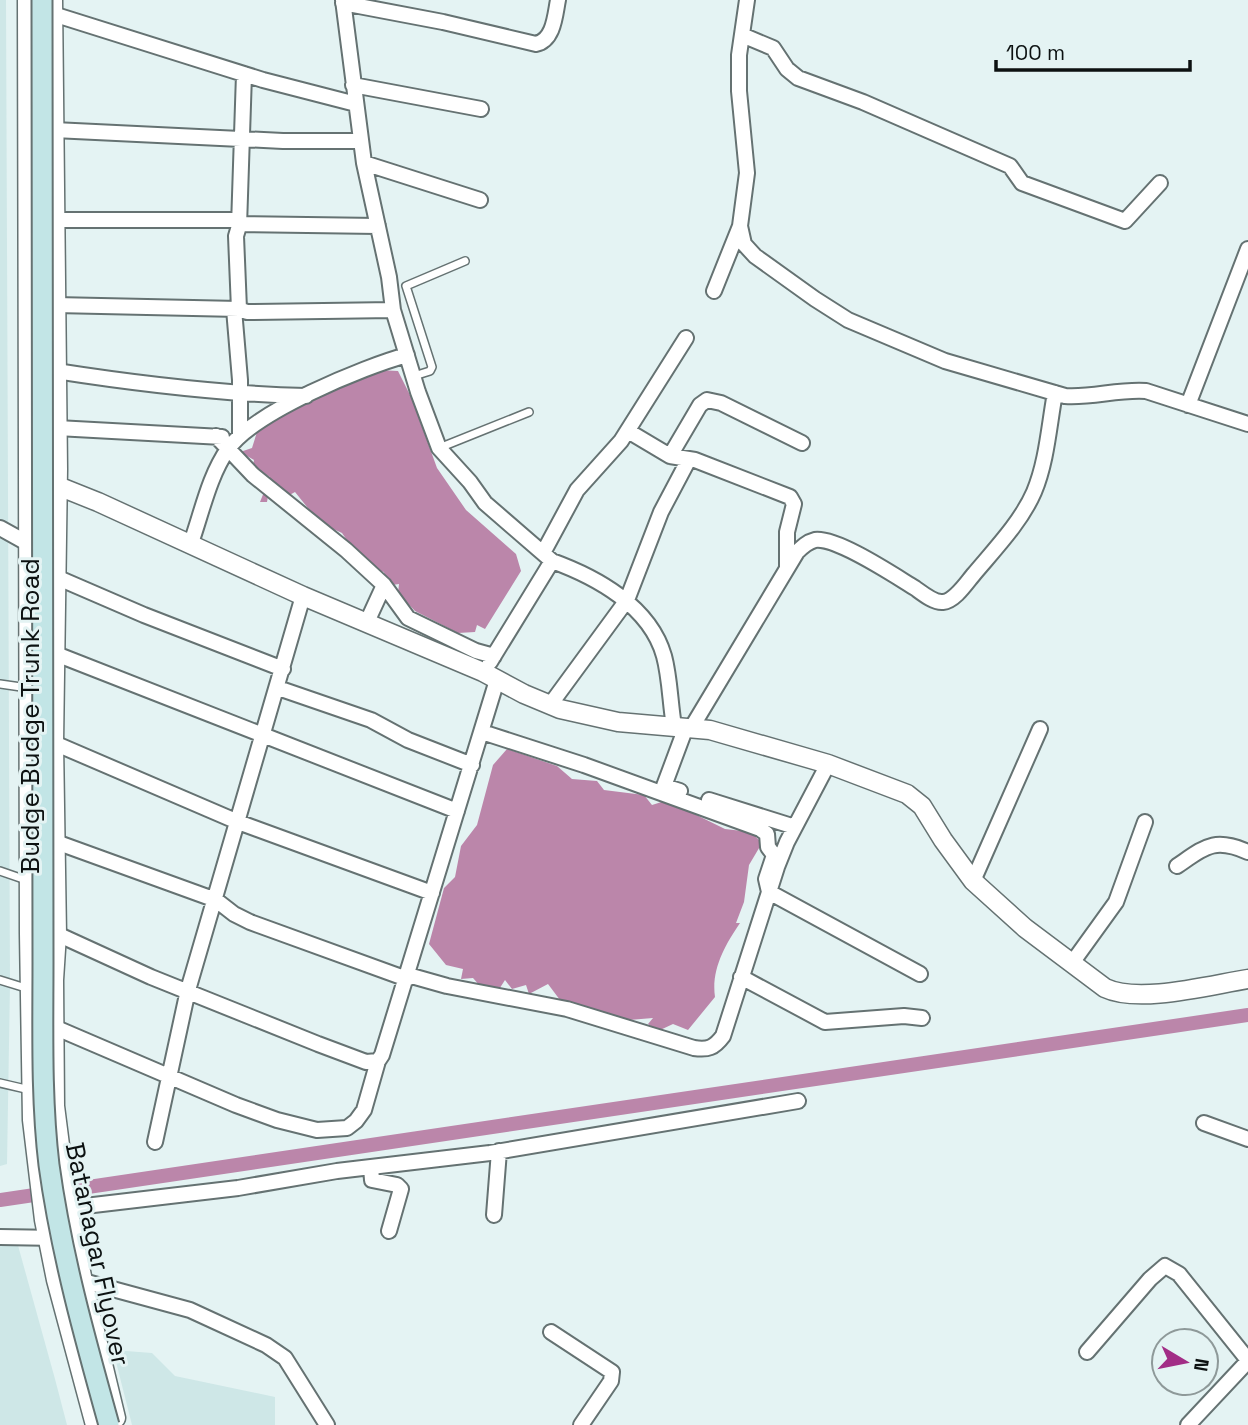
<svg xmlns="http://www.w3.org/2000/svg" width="1248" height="1425" font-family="'Space Grotesk',sans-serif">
  <rect width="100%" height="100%" fill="#e4f3f3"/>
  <!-- built -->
  <path fill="#cee7e7" d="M0,0H6L10,984L7,1164L0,1166Z
    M14,1231L55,1379L67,1425H0V1233Z
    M113,1350L152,1353L175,1376L275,1397V1425H132Z"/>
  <!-- water -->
  <path fill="#bb86aa" d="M378,370L398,371L413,401L420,402L416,410L437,468L466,510L516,554L521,571L485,629L477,625L475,632L458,633L415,611L398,593L399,584L386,586L384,572L366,568L342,533L320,523L295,492L284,498L270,485L267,502H260L270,477L262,472L250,481L254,460L240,452L252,448L257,432L279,414Z
    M507,749L557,766L572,779L597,781L604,790L644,795L652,805L674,798L678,806L725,829L751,832L762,843L749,865L744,902L736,923H740C725,945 711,970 715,997L688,1030L673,1024L658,1031L648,1024L653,1018L629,1020L560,1000L548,984L529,994L526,985L512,989L505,980L496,994H487L473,978L461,979L463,969L446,965L429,944L444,888L455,877L461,846L477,825L493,765Z"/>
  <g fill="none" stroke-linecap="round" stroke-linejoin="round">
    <!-- canal -->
    <path stroke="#bb86aa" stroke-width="14" d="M0,1200L1248,1015"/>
    <defs>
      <path id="service" d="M414,376L430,371L432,367L406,286L465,261
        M439,448L529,412
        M0,684L28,688
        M0,871L29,881
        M0,980L29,989
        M0,1083L30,1090"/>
      <path id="minor" d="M343,0L364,163L389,277L393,310L418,392L439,448L470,482L485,503L552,561
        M747,0L739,55V91L747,173L740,226L744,244L755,256L815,299L848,320L945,361L1065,396C1092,398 1118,389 1146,391L1248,424
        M343,3L443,22L536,44C554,40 555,15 558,0
        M53,14L263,80L356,104
        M742,35L773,48L787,69L798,78L863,102L1010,166L1022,183L1125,221L1160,183
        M353,85L481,109
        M54,130L283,141H361
        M364,163L480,200
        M54,220H239
        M239,226L244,74
        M378,226L244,224L239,226L236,236L239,309L247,312L393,310
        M714,291L740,226
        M55,305L239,309
        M234,309L240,380V436
        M56,371C139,384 222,394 306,396
        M1188,405L1248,249
        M57,428L222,437
        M628,431L670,456L695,460L790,497L794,504L787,532V567
        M216,436L253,475L346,550L384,585L408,618L476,651L494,656
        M670,456L700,405L707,400L721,403L802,443
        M0,528L29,544L36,543
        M191,543C202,512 209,476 228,449C254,412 363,367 407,355
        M543,553L577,490L621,441L686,338
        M56,577L144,615L283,669
        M367,622L384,585
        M56,654L457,811
        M490,662L552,561C596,577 650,606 664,656C670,678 670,703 674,726
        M278,688L371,720L408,740L472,765
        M550,705L627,600L661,512L689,459
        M692,727L797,552C802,547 807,542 815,540C837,537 895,576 915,588C922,593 934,603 943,602C955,601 967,582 974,574C995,549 1021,522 1034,492C1047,461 1049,425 1055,393
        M482,732L584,765L760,829L767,834L768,847L774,855L766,879L769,892L920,974
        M54,743L238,822L432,893
        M680,791L664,786L686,727
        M709,800L795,827
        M56,842L216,900L234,914L250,922L407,979
        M1177,866C1205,847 1214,837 1248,852
        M973,881L1040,729
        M57,934L151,977L318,1044L366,1062L378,1061L382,1055L497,680
        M1072,963L1116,902L1145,822
        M408,975L447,986L567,1009L694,1048C708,1050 714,1048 723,1036L777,867L787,842L828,764
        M741,977L825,1022L904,1016L922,1018
        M54,1027L236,1105L277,1120L317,1130L347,1128L356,1121L364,1110L378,1061
        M1204,1123L1248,1139
        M155,1142L188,990L303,596
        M371,1167L372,1180L397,1185L401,1189L389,1231
        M68,1208L238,1188L337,1171L490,1153L798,1101
        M494,1215L499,1151
        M0,1237L58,1238
        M83,1281L190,1310L266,1345L285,1358L327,1425
        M551,1332L612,1372L611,1381L581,1425
        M1087,1352L1150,1279L1165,1266L1179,1274L1248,1360
        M1188,1425L1248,1361"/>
      <path id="tertiary" d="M27,0L29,934L32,1120L44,1220L56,1280L95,1425
        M53,0L58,469L54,743L57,934L54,980L55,1106L68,1208L83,1281L116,1418
        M49,486H58L98,502L303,596L483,672L524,694L560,709L618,722L710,730L828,764L907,794L922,806L943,840L973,881L1025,928L1105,988C1139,1004 1210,985 1248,979"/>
    </defs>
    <!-- service casing -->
    <use href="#service" stroke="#657272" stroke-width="10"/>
    <!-- minor casing -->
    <use href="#minor" stroke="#657272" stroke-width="18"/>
    <!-- tertiary casing -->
    <use href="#tertiary" stroke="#657272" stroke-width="21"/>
    <!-- service -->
    <use href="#service" stroke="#fff" stroke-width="7"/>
    <!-- minor -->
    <use href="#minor" stroke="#fff" stroke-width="14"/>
    <!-- tertiary -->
    <use href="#tertiary" stroke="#fff" stroke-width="18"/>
    <defs>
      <path id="secondary-bridge" d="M42,0L43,962C43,1029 41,1098 49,1165C61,1253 85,1339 109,1425"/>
    </defs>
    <!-- secondary-bridge casing -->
    <use href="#secondary-bridge" stroke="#657272" stroke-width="23" stroke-linecap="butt"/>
    <!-- secondary-bridge -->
    <use href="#secondary-bridge" stroke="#c2e5e6" stroke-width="19"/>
  </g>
  <g text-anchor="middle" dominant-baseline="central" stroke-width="6" stroke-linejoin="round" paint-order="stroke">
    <!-- street labels -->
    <g font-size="26" fill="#0c1111" stroke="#e4f3f3">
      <text transform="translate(30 716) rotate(-90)">Budge Budge Trunk Road</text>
      <text transform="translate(98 1254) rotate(78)">Batanagar Flyover</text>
    </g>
  </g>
  <!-- north arrow -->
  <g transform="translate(1185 1362) rotate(100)"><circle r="33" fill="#e4f3f3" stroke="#8e9999" stroke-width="2"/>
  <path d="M0-5L12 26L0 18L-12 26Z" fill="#a22d86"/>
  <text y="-10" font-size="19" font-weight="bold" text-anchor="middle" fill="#0c1111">N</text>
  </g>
  <!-- scale -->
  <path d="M996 60v10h194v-10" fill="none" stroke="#0c1111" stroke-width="3.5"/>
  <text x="1006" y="60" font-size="21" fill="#0c1111" stroke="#e4f3f3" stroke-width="5" paint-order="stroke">100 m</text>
</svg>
